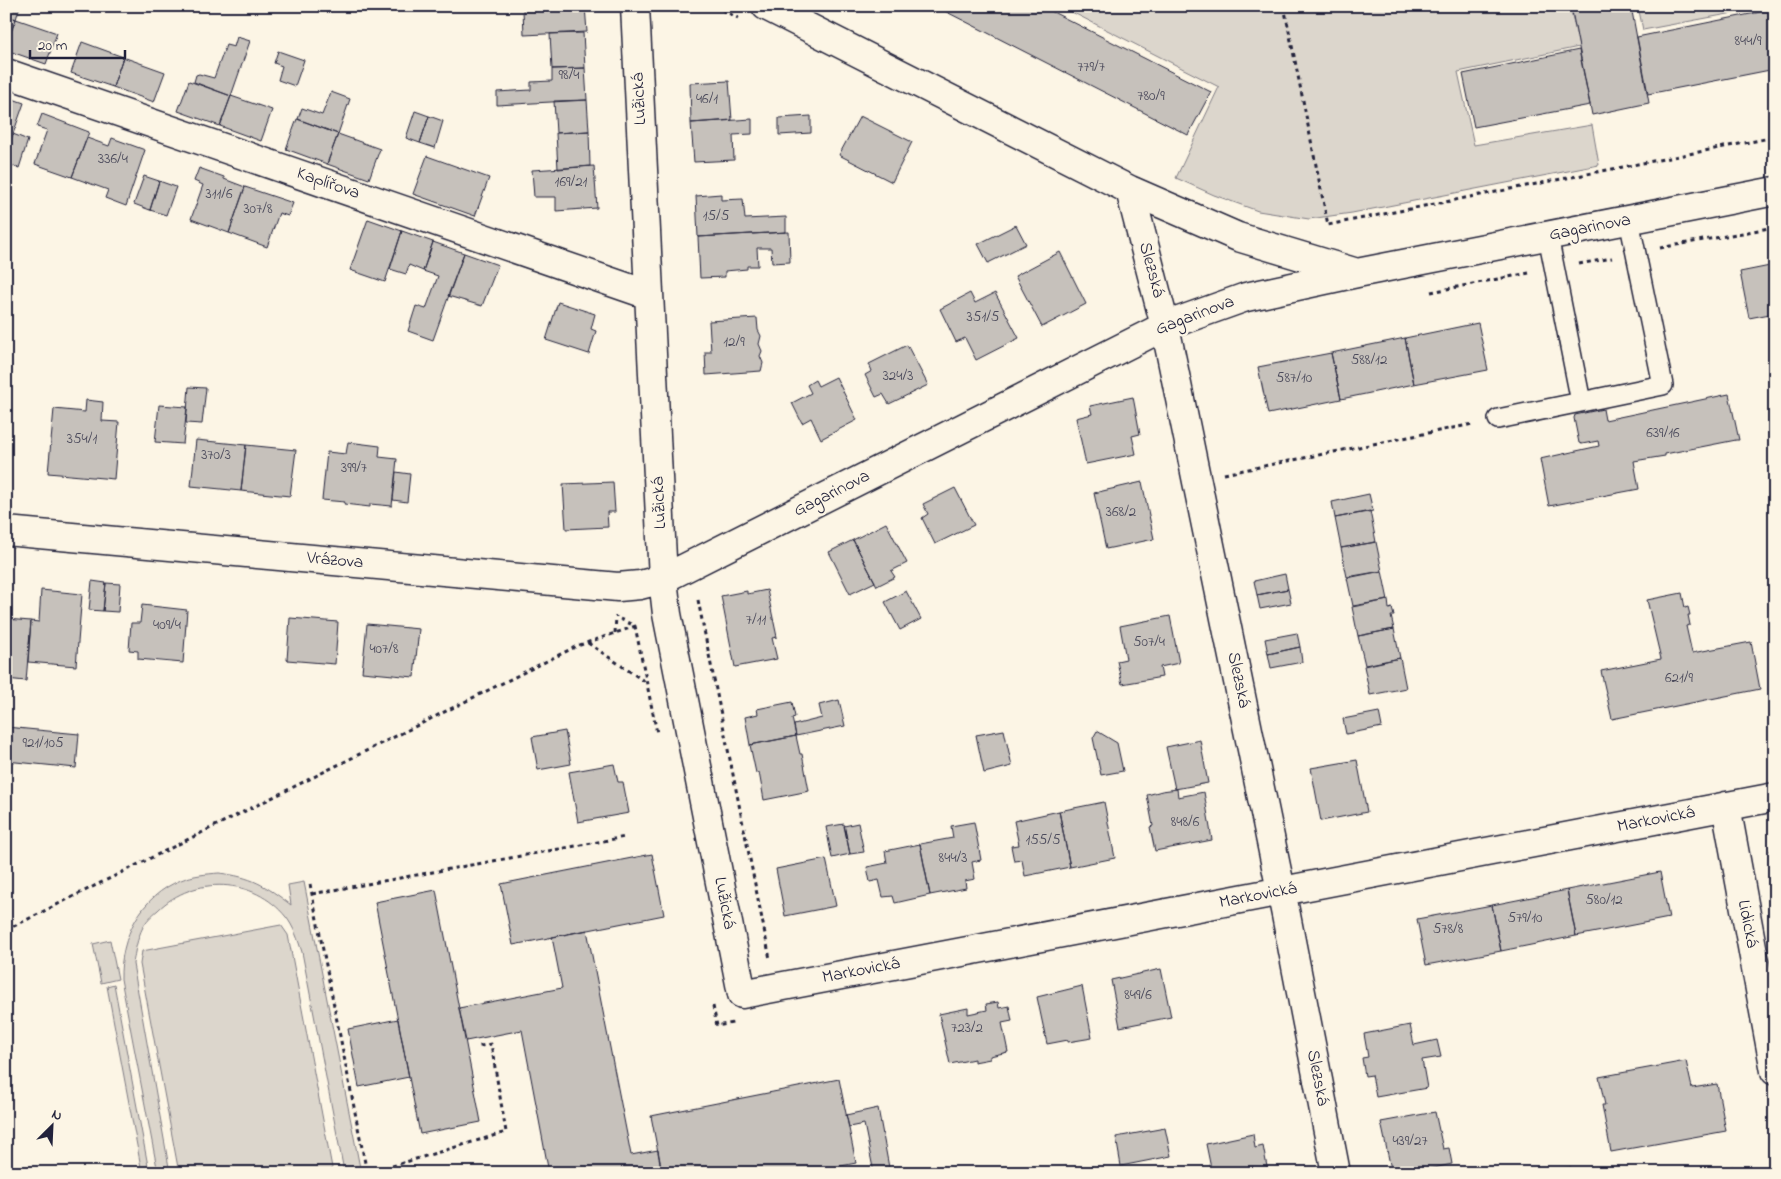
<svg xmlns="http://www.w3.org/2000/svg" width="1781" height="1179" font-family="'Indie Flower',sans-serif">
  <rect width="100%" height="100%" fill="#fcf5e5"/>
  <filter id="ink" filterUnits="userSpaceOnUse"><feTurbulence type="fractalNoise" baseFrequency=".02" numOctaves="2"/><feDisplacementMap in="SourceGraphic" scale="10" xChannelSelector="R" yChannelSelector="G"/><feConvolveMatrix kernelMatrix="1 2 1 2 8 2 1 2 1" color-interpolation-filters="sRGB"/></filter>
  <g filter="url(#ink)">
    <!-- green -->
    <path fill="#dcd6cc" stroke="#7f7c84" d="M1060,6H1570L1579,47L1458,72L1474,145L1592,125L1599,165L1352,213L1309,219L1258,211L1214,195L1176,178L1219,87Z
      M1638,6H1759L1760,8L1643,30Z
      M219,873C252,877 265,885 291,905L288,885L304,882L361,1173H342L343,1166L302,952C298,940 294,927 286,917C254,877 194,875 158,910C152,915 146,921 143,927C137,939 135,951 133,964L170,1173H158L121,979C120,937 141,896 181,880C193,875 207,874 219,873Z
      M281,925L288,935L333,1173H179L140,964L142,951Z
      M110,940L118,979L101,983L93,944Z
      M114,984L148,1166L141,1167L107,986Z"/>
    <!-- building -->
    <path fill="#c6c1bb" stroke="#22223b" d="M7,6H20L16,19L6,15Z
      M545,6H585L587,32L524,35L523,9Z
      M935,6H1041L1211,92L1188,135Z
      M1571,6H1631L1649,103L1592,115Z
      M1775,9V69L1648,94L1637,37Z
      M6,15L16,19L6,44Z
      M16,19L57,33L46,64L6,50V44Z
      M583,33L585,68L552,69L550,34Z
      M237,37L250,41L231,96L194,82L196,75L199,74L214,78L226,45L234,47Z
      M82,42L123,57L113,87L71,73Z
      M1579,50L1590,105L1474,127L1463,74Z
      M278,51L304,60L295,86L278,80L282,66L274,63Z
      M123,57L165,72L154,102L113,87Z
      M585,68L587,100L497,105V92L531,90V82L552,81V69Z
      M189,81L231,96L220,126L178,111Z
      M729,81L732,120L691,123L690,83Z
      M331,92L350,99L338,134L298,119L302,108L322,115Z
      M6,96L10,98L6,110Z
      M231,96L272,110L261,141L220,126Z
      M10,98L24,103L13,134L6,132V110Z
      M587,100L589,131L556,133L554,101Z
      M415,111L429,116L420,143L406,138Z
      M42,114L89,132L72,177L35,164L47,130L37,127Z
      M429,116L443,121L435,148L420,143Z
      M811,116V133L779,135V118Z
      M860,116L912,142L892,182L839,155Z
      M297,119L338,134L327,164L286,149Z
      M752,119V134L733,135L734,160L694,162L691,123Z
      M589,131L590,166L558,169L556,133Z
      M13,134L28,140L19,168L6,163V155Z
      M338,134L380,149L369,179L327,164Z
      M87,138L109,146L112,138L145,150L126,206L105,198L108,190L72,177Z
      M427,156L489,178L475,216L413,194Z
      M594,166L597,208L556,211V197H534L532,170Z
      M199,168L224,177V179L245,187L229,233L191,219L203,185L194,181Z
      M144,176L159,181L150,210L134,204Z
      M159,181L176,187L166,215L150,210Z
      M245,187L293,203L288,216L279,213L267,247L229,233Z
      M721,194V200L743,199L745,219L786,217V232L698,237L696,196Z
      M368,219L402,231L385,282L350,270Z
      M1016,225L1026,244L988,263L978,244Z
      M402,231L433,242L423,271L409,265L406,274L390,269Z
      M789,232L790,262L772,263L771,248H757L758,266H747V269L725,271V277L700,278L698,237Z
      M433,242L464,253L433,340L408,331L416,306L426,309L438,276L423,271Z
      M1060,252L1086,304L1042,327L1015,276Z
      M464,253L498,265L482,306L448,296Z
      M1775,265V313L1749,318L1740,272Z
      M970,293L975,303L995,293L1019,338L976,360L965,338L956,342L940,309Z
      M558,302L595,314L591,329L596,331L589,354L546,340Z
      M757,318L758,330L761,336L759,344L762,351L760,356L763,363L761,371L706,375L705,352H711L709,321Z
      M1478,323L1488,370L1414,384L1405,338Z
      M1405,338L1414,384L1341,399L1331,353Z
      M907,345L928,385L889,404L883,394L876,397L865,375L872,371L869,364Z
      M1331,353L1341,399L1268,414L1258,367Z
      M836,377L857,420L821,439L811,418L802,423L792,403L811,393L807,385L815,380L818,386Z
      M189,387L206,388L202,424L186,423Z
      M1729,394L1739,440H1736L1665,454V456L1634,461L1639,489L1549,506L1540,459L1599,446L1598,441L1582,444L1579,443L1574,418L1575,415L1603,409L1605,420Z
      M1133,397L1140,434L1132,436L1136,454L1086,464L1076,418L1092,414L1090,406Z
      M86,400L103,402L102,421L119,422L114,479L48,473L54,409L85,412Z
      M159,405L187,407L183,444L155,442Z
      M196,440L246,445L241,491L191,486Z
      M348,442L380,446L379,457L397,459L392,506L370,504V507L344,504L345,502L322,500L327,452L346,454Z
      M246,445L296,450L290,496L241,491Z
      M396,472L410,474L407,502L393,500Z
      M613,482L615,512H607L608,527L566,529L563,484Z
      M1142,482L1154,539L1106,549L1094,493Z
      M955,488L974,525L935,544L922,518L928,514L923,504Z
      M1369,494L1373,511L1335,518L1332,502Z
      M1370,511L1376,542L1341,548L1335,518Z
      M886,523L907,563L891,571L895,577L877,586L853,540Z
      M853,540L875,582L850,594L829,552Z
      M1376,542L1382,571L1347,577L1341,548Z
      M1382,571L1388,600L1353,606L1347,578Z
      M1285,574L1288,589L1257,595L1254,581Z
      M92,581L106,583L103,611L89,610Z
      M106,583L120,584L118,612L103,611Z
      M1288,589L1291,603L1260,609L1257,595Z
      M41,590L82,594L76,666L28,662L31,621L39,622Z
      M767,590L777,637L772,638L777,659L735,667L721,596L747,591V594Z
      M906,591L921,619L900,630L885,602Z
      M1682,593L1685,608L1688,607L1690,615H1688L1690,625L1686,626L1692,653L1751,642L1760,689L1612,719L1601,671L1661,659L1647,600Z
      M1388,600L1389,609L1392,608L1394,616H1391L1394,629L1358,636L1352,607Z
      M142,605L187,610L183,663L138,659V651L129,650L131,623H140Z
      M1170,616L1179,663L1160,667L1162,677L1122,684L1117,661L1126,659L1120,626Z
      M290,618L338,622L335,664L287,660Z
      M6,619L31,621L26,681L6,679Z
      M367,624L419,629L414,677L362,672Z
      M1394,629L1400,658L1365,665L1358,636Z
      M1297,633L1300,647L1268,654L1265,639Z
      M1300,647L1302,662L1271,668L1268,654Z
      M1400,658L1406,688L1370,695L1364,666Z
      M839,700L845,726L796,736L794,725L822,718L819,705Z
      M792,702L795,717L792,718L796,736L750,745L745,717L758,714L757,709Z
      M1379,712L1382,727L1346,734L1343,719Z
      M6,727L79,734L76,768L6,761Z
      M1004,730L1012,766L984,773L976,735Z
      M565,731L571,764L538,770L532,737Z
      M1097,731L1117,743L1123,771L1101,775L1093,738Z
      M796,736L800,754H802L809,791L764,800L759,772L756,773L750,745Z
      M1200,740L1208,783L1175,789L1166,747Z
      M1357,760L1367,812L1321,821L1311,768Z
      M614,764L618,782H623L629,813L578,822L569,772Z
      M1177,789L1178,797L1204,792L1212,840L1155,851L1150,827L1153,826L1147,795L1162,791Z
      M1104,802L1115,858L1070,867L1059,811Z
      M1059,811L1070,867L1025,876L1022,860L1014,861L1011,846L1019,845L1014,821Z
      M974,822L981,860L972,862L975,879L965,881L966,888L930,895L920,844L953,838L951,826Z
      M858,823L864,852L850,854L844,826Z
      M844,824L850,854L832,858L826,827Z
      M920,844L930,895L895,903L893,896L883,897L879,880L870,882L867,867L887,863L885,851Z
      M1775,849V873L1770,850Z
      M652,854L664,915L513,945L501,884Z
      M826,859L836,906L785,916L776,869Z
      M1660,872L1669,918L1576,936L1567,890Z
      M436,890L481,1122L420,1134L375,902Z
      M1567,890L1576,936L1501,951L1492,905Z
      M1492,905L1501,951L1426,965L1417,919Z
      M587,930L631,1155L658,1150L662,1173H549L522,1030L466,1041L459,1008L562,988L552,937Z
      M1161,969L1171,1017L1120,1027L1111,980Z
      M1082,986L1092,1038L1068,1042V1040L1047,1044L1037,997Z
      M998,1002L999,1008L1009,1006L1012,1021L1002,1023L1008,1052L990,1056V1059L974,1062V1059L950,1064L939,1014L968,1008V1014L987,1010L986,1004Z
      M398,1019L409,1077L359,1087L348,1029Z
      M1410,1025L1414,1045L1437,1040L1441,1057L1422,1060L1427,1088L1376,1097L1372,1075L1365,1076L1362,1058L1368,1057L1364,1034Z
      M1686,1061L1692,1088L1717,1084L1726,1131L1611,1152L1602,1105H1605L1599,1077Z
      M839,1079L856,1163L806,1173H662L651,1116Z
      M878,1108L890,1173H874L864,1124L849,1127L846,1115Z
      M1435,1112L1443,1149L1449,1148L1452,1164L1411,1173H1402L1401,1167L1391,1169L1381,1122Z
      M1165,1128L1171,1156L1121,1166L1116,1137Z
      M1253,1134L1255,1148L1263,1146L1268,1172L1212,1173L1206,1144Z
      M1733,1166L1734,1173H1696Z
      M1571,1167L1572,1173H1543Z"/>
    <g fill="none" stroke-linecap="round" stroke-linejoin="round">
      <defs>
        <path id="lane" d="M1548,236L1581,402L1663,385L1629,220
          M1498,419L1581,402"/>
        <path id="street" d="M635,6L663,579L667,614L742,994L1775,797
          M766,6L1130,190L1238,237L1354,272
          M6,73L649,295
          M1130,190L1165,326L1286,915L1336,1173
          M6,531L618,587L640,585L663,579L1165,326L1246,297L1357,273L1775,191
          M1726,806L1775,1071"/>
      </defs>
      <!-- lane casing -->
      <use href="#lane" stroke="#22223b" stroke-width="22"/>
      <!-- street casing -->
      <use href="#street" stroke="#22223b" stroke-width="31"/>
      <!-- path -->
      <path stroke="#22223b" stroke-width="3" stroke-dasharray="4 4" stroke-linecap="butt" d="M715,6L738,18
        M1284,6L1328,225L1775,137
        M1660,248L1775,227
        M1579,264L1612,258
        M1431,292L1529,273
        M1224,474L1473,424
        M698,600L770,959
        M620,619L635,626L657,733
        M615,633L616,616
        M588,643L647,683
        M310,884L367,1173
        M312,894L625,837
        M6,930L577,646L636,626
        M713,1006L717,1026L733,1023
        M369,1173L506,1132L491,1044L476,1047"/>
      <!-- lane -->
      <use href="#lane" stroke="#fcf5e5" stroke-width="19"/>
      <!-- street -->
      <use href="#street" stroke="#fcf5e5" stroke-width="28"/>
    </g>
  </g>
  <g text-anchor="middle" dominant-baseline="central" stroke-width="5" stroke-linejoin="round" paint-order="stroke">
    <!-- number labels -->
    <g font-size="15" fill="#4b4a5b">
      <text x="1748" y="41">844/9</text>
      <text x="1091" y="67">779/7</text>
      <text x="569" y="75">98/4</text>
      <text x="1151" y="96">780/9</text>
      <text x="707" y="99">46/1</text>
      <text x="113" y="159">336/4</text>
      <text x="571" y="182">169/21</text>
      <text x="219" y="194">311/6</text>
      <text x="258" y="209">307/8</text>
      <text x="716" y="216">15/5</text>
      <text x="983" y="317">351/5</text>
      <text x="734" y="342">12/9</text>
      <text x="1369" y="360">588/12</text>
      <text x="898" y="376">324/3</text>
      <text x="1294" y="378">587/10</text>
      <text x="1663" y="433">639/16</text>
      <text x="82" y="439">354/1</text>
      <text x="216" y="455">370/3</text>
      <text x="354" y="468">399/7</text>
      <text x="1121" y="512">368/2</text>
      <text x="756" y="620">7/11</text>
      <text x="167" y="625">409/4</text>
      <text x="1149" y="642">507/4</text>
      <text x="384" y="649">407/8</text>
      <text x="1679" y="678">621/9</text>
      <text x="43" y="743">921/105</text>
      <text x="1185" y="822">848/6</text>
      <text x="1043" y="840">155/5</text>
      <text x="953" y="858">844/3</text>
      <text x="1604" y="900">580/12</text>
      <text x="1525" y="918">579/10</text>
      <text x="1448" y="929">578/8</text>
      <text x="1138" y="995">849/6</text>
      <text x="967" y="1028">723/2</text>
      <text x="1410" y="1141">439/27</text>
    </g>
    <!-- street labels -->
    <g font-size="18" fill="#22223b" stroke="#fcf5e5">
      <text transform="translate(640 99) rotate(-93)">Lužická</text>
      <text transform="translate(328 184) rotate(19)">Kaplířova</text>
      <text transform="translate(1590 228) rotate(-11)">Gagarinova</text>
      <text transform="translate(1151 270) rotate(75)">Slezská</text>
      <text transform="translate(1195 316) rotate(-21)">Gagarinova</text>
      <text transform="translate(832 494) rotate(-27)">Gagarinova</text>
      <text transform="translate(660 503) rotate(-93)">Lužická</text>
      <text transform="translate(335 561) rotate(5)">Vrázova</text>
      <text transform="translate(1238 680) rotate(78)">Slezská</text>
      <text transform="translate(1656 820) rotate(-11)">Markovická</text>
      <text transform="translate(1258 896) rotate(-11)">Markovická</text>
      <text transform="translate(724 903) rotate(79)">Lužická</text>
      <text transform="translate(1747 924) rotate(79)">Lidická</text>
      <text transform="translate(861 971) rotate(-11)">Markovická</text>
      <text transform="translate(1317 1078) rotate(79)">Slezská</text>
    </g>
  </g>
  <!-- margin -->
  <rect width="1781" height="1179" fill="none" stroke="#fcf5e5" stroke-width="25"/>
  <rect x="12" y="12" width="1756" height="1154" fill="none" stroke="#22223b" stroke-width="2" filter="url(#ink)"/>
  <!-- north arrow -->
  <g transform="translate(52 1126) rotate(24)" stroke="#fcf5e5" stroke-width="4" paint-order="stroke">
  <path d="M0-4L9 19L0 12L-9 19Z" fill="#22223b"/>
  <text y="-8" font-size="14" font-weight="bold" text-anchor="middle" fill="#22223b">N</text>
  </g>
  <!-- scale -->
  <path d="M30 50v8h95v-8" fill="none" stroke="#22223b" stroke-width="2.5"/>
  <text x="38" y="50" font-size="15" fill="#22223b" stroke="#fcf5e5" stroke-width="4" paint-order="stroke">20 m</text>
</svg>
